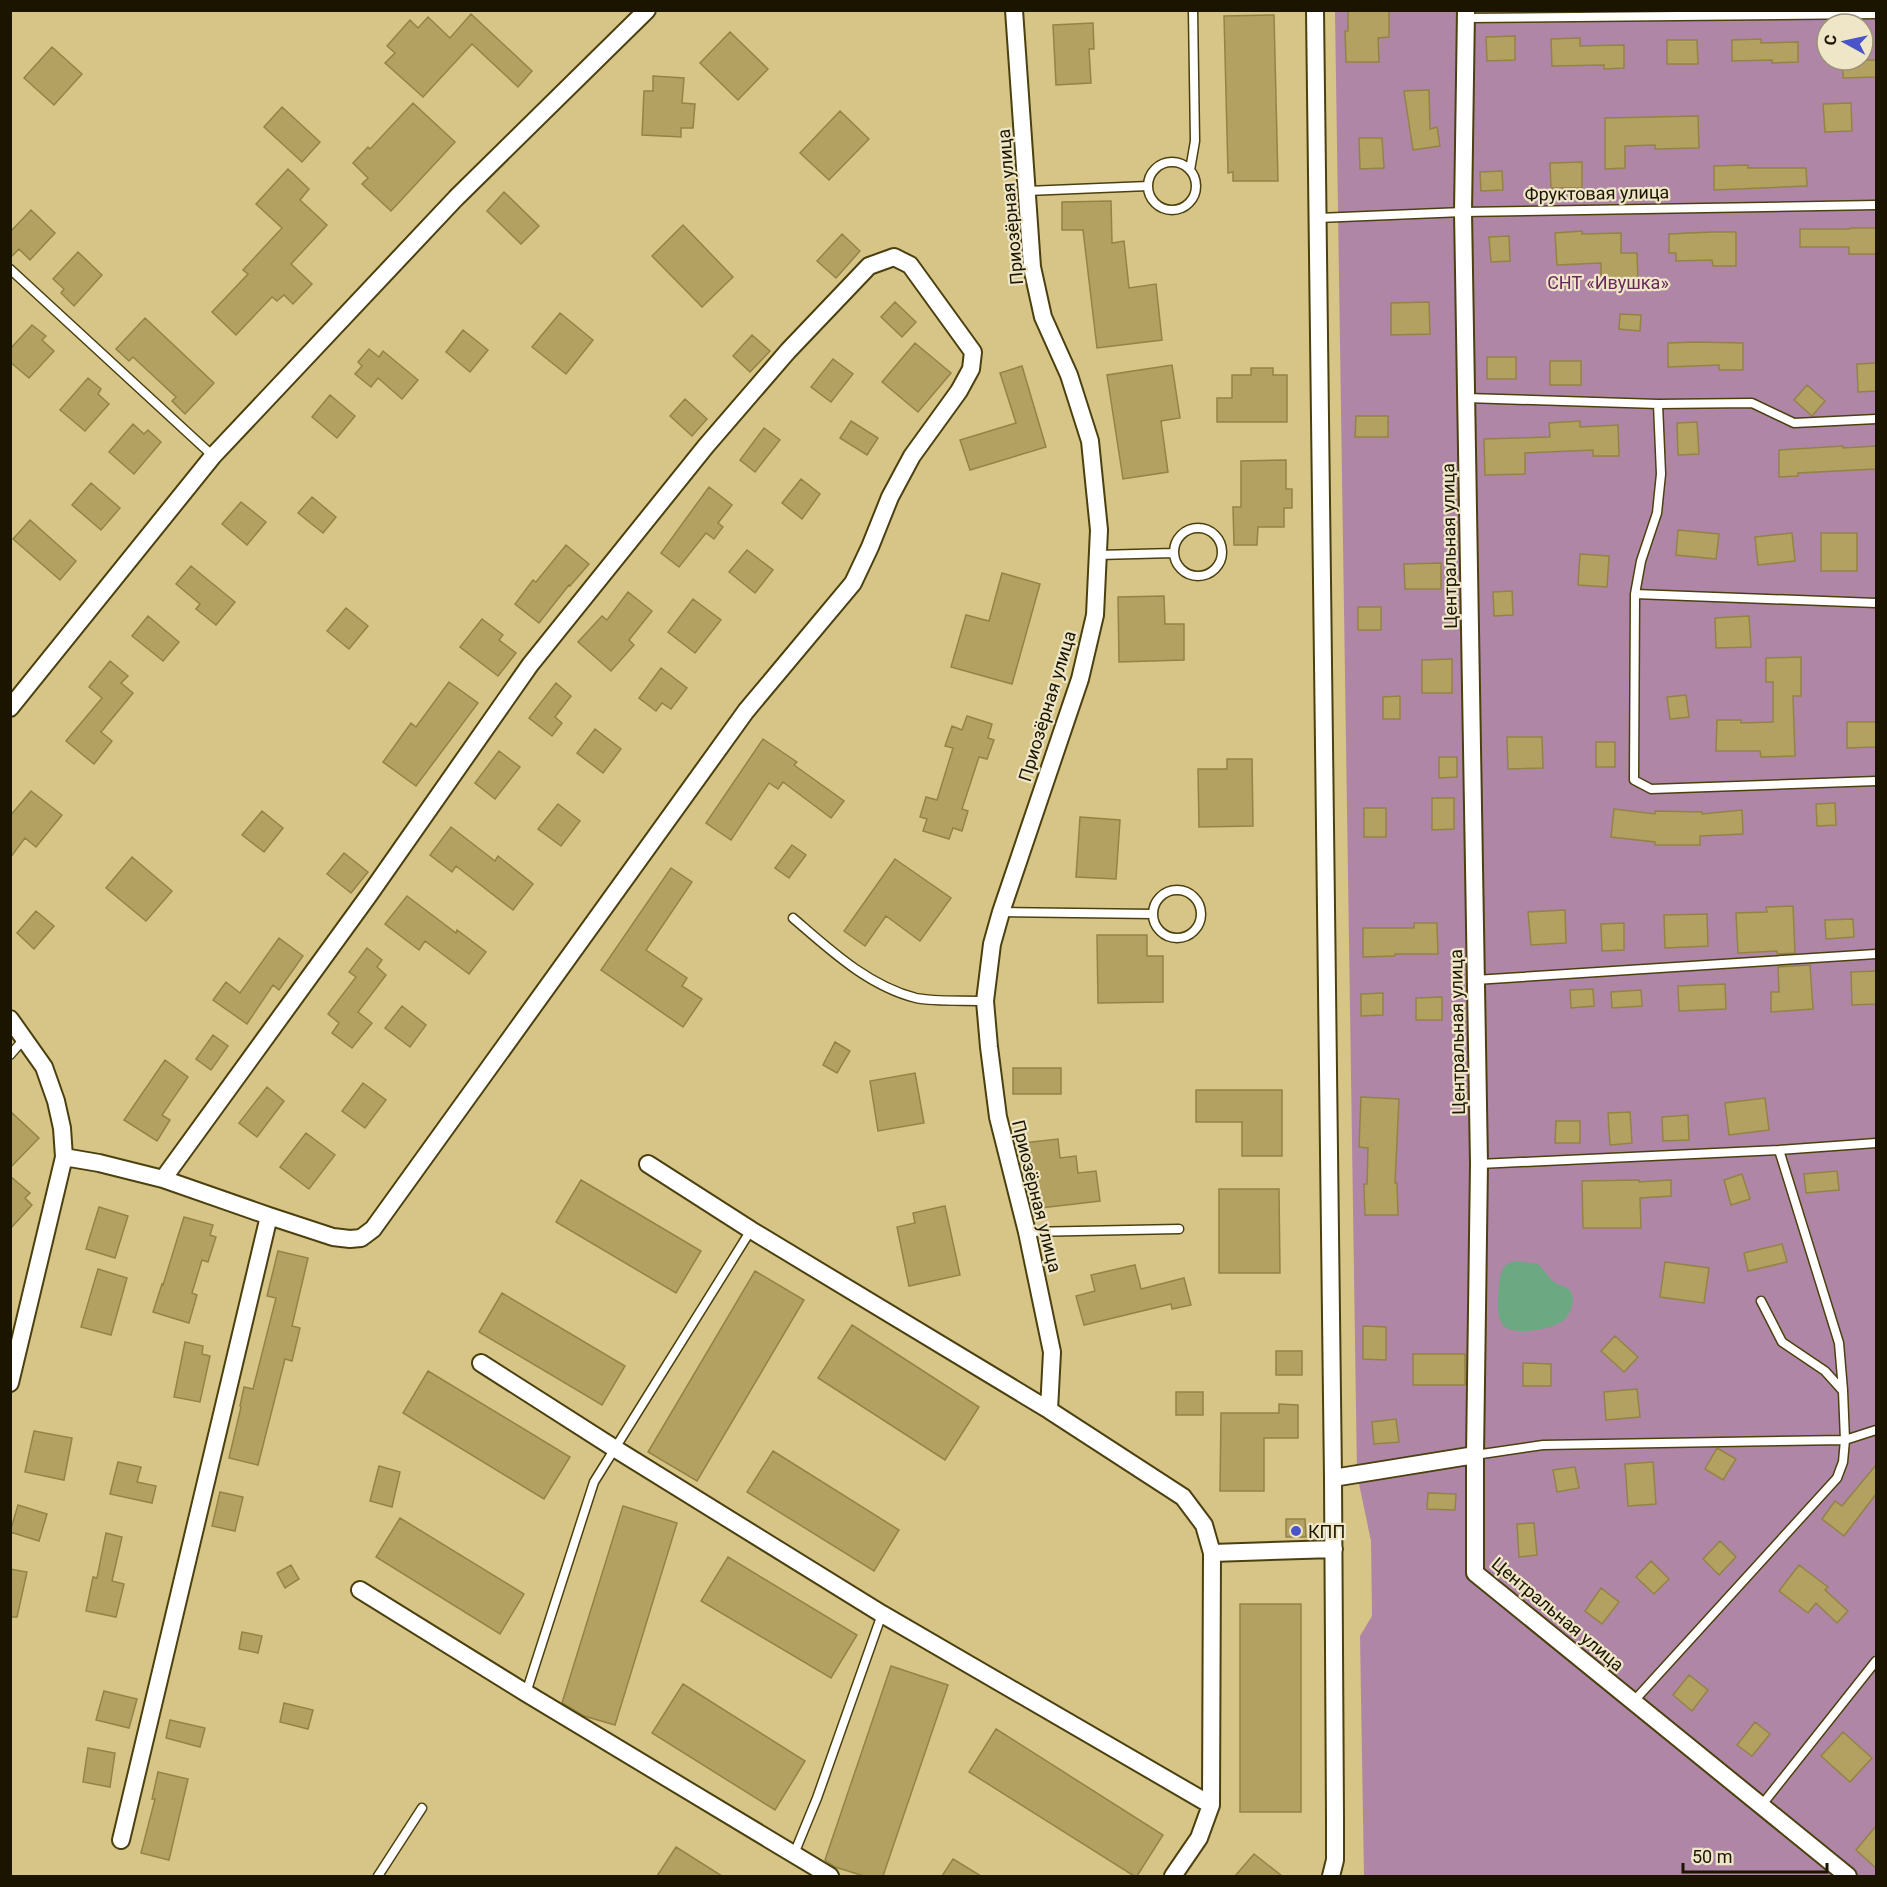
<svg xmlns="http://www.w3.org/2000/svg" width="1887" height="1887" font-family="Roboto,sans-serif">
  <rect width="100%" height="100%" fill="#d6c586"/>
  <!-- green -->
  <path fill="#b086a7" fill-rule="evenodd" d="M1335,11H1876V1876H1364L1360,1636L1372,1616L1371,1541L1357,1474ZM1827,24H1863V60H1827Z"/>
  <!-- water -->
  <path fill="#6ca881" d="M1516,1261L1538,1264C1544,1270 1548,1277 1554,1282C1560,1287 1569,1285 1572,1294C1575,1303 1570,1314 1564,1320C1555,1329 1512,1337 1503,1325C1495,1314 1498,1297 1499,1284C1501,1271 1502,1264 1516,1261Z"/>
  <!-- building -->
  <path fill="#b2a161" stroke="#938345" stroke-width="1.5" d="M1348,10H1389V37L1378,38L1379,62H1346L1345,31H1348Z
    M471,14L532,71L518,87L472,44L423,97L385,63L395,53L387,46L410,20L418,28L428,17L450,38Z
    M1274,15L1278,181H1233V172L1228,173L1224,16Z
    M1093,23L1094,49H1089L1091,83L1056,85L1053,25Z
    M730,32L768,69L738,100L700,63Z
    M1515,36V60L1487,61L1486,37Z
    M1580,38V46L1624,45V68L1604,69V65L1552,66L1551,39Z
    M1761,39V43L1798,42V62L1772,63V60L1732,61V40Z
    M1667,40H1697L1698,64H1667Z
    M52,47L82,74L54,105L24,78Z
    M1843,60H1876V77L1843,78Z
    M653,76L684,78L682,103L695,104L693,128H681V137L642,135L644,91H653Z
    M1429,90L1430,129L1437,127L1440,146L1413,150L1404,91Z
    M413,103L455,142L391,211L362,184L368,178L353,163L368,147L370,149Z
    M1851,103L1852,131L1825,132L1823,104Z
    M282,107L320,142L302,162L264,127Z
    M840,111L869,139L829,180L800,153Z
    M1698,116L1699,148L1655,149V145L1625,146V168L1605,169V118Z
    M1359,138H1382L1384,168L1360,169Z
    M1582,162V188H1551L1550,163Z
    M1748,165V168H1806L1807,186L1714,190V166Z
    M288,169L309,189L300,200L327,225L291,264L312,284L293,304L284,295L277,301L272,297L236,335L212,312L248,274L243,270L282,228L256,204Z
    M1502,171L1503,190L1481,191L1480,172Z
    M504,192L539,226L521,244L487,211Z
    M1111,201L1112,243L1124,241L1129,288L1156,284L1162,340L1097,348L1083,230H1062V202Z
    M31,210L55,233L30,260L19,249L10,258V232Z
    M683,225L733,277L702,307L652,256Z
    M1850,228H1876V254H1849V247H1800V229H1850Z
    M1582,231V234L1621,233V253H1637L1638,281L1601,282V263L1557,265L1555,233Z
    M1712,232H1736V266H1713L1712,260L1676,261V253H1669V234Z
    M842,234L860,251L836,278L817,261Z
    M1509,236L1510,261L1491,262L1489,237Z
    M78,252L102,275L74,306L61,293L64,289L53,279Z
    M895,302L916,322L902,337L881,317Z
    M1429,302L1430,334L1391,335V303Z
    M560,313L593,340L566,374L532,347Z
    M1620,314L1641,315L1640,331L1619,329Z
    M145,318L214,383L185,414L172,401L176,397L133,357L129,361L116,349Z
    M32,325L46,336L42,340L54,351L29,378L10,362V349Z
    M463,330L488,350L470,372L446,352Z
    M752,335L770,351L750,372L733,356Z
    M1696,342L1743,343V370H1719V365L1668,367V343Z
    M915,343L951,373L918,412L882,382Z
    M369,349L379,357L383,351L418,380L402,399L378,378L371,387L355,374L362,366L358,362Z
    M1487,357H1516V379H1487Z
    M833,359L853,374L831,402L811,387Z
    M1550,361H1581V385H1550Z
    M1876,363V391L1858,392L1857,364Z
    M1172,365L1180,418L1161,421L1168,472L1123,479L1107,375Z
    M1022,366L1046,447L970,470L960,440L1016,423L1000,373Z
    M1251,368H1273V375H1287V422H1217V398H1232V375H1251Z
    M88,378L101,389L98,394L109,404L85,431L60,410Z
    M1807,385L1825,401L1812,416L1794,400Z
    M330,395L355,416L337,438L312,417Z
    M685,399L707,419L692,436L670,416Z
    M1356,416H1388V437H1355Z
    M851,421L878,438L867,455L840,438Z
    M1580,421V427L1618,425L1619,456H1593V450L1525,453V474L1485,475L1484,439L1550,437L1549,423Z
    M1697,422L1699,454L1678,455L1677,423Z
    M133,424L144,434L148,430L161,442L134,474L109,452Z
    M764,428L780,440L755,472L740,460Z
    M1843,446V448L1876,446V469L1798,473V476L1779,477V450Z
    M1286,460V489H1292V508H1284V527H1258L1257,545H1234L1233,507H1241V461Z
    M801,479L820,494L802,519L782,503Z
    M91,483L120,508L101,530L72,505Z
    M709,487L732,505L718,523L723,527L714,539L706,533L679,567L661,553Z
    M312,497L336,517L323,533L298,513Z
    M241,502L266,522L247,545L222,524Z
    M30,520L76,561L60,580L13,539Z
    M1678,530L1719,534L1716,559L1676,555Z
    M1792,533L1795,561L1758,565L1755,537Z
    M1821,533H1857V571H1821Z
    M566,545L589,564L570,586L569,585L539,623L515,604L533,580L536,582Z
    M747,550L773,570L755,593L729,572Z
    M1580,554L1609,556L1607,587L1578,585Z
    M1441,563V589H1405L1404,564Z
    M191,566L235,602L216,625L196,609L200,604L176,584Z
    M1002,573L1040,584L1012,684L951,667L966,615L989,621Z
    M1512,591L1513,615L1494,616L1493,592Z
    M628,592L652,611L629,640L634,645L611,671L578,642L602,616L607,620Z
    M1164,596L1165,624H1184V660L1119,662L1118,597Z
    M693,599L721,620L695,653L668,632Z
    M1358,607H1381V630H1358Z
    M346,608L368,626L349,649L327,631Z
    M148,616L179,642L163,661L132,636Z
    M1749,616L1751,647L1716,648L1715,618Z
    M482,619L503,635L499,640L516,653L498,676L460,647Z
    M1801,657V696H1793L1795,756L1761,757L1760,751H1716L1717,720H1741V723L1773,722V682H1766V658Z
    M1452,659V693H1422V660Z
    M110,661L128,676L121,683L133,693L101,732L112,741L94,764L66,741L102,698L89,687Z
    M661,668L687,688L671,709L662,703L656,711L639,698Z
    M449,682L478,703L416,786L383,762L411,723L416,727Z
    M556,683L571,696L555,717L562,723L552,736L529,718Z
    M1686,695L1689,717L1670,719L1667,697Z
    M1400,696V719H1383V697Z
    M967,716L992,724L988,738L994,740L987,759L979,757L962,809L968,811L962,831L953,828L949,839L923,831L927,819L920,817L926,797L937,800L953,748L945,746L952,726L962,730Z
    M1847,722H1876V747L1847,748Z
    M595,729L621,749L603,773L577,753Z
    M1507,737H1542L1543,768L1508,769Z
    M763,739L797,762L794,765L844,801L831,818L783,782L778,789L769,783L731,840L706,823Z
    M1596,742H1615V767H1596Z
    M499,751L520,767L495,799L475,783Z
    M1439,757H1457V777L1439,778Z
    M1227,759H1252L1253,826L1199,827L1198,769H1227Z
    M31,791L62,815L36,847L25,838L10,858V816Z
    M1432,798H1454V829L1432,830Z
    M1835,803L1836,825L1817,826L1816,804Z
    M558,804L580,821L561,846L538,829Z
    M1364,808H1386V837H1364Z
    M1614,809L1655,814V811L1702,812V814L1742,810L1743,834L1700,836V845H1655V842L1611,837Z
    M262,811L283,828L264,852L242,835Z
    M1080,817L1120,820L1116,879L1076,877Z
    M451,827L495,861L498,856L533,884L513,910L456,866L452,872L430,855Z
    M792,845L806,855L789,878L775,868Z
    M344,853L368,872L351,893L327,874Z
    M132,857L172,891L146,921L106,888Z
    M895,859L951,898L920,941L886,916L865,946L844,931Z
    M671,868L692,882L646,950L687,978L682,986L702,999L683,1027L601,970Z
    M407,896L456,933L457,930L486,952L469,974L425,941L419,950L385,924Z
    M1793,906L1795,953L1777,954V951L1738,953L1736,913L1767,912L1766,907Z
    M1565,910L1566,943L1531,945L1528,912Z
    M36,911L54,926L34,949L17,933Z
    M1707,914L1708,946L1665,948L1664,915Z
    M1853,919L1854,937L1826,939L1825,920Z
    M1414,923H1437L1438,954H1395V956L1363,957V928H1414Z
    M1624,923V950L1602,951L1601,924Z
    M1097,935H1147V956H1163V1002L1098,1003Z
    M279,938L303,956L279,990L273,985L247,1024L213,1000L226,982L240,993Z
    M367,948L382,960L377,967L386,975L358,1012L372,1023L352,1048L332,1033L339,1023L328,1014L356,977L349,972Z
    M1810,965L1813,1009L1771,1012V992H1779L1778,967Z
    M1876,971V1004L1852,1005L1851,972Z
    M1725,984L1726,1009L1679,1011L1678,986Z
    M1593,989L1594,1006L1571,1008L1570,990Z
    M1641,990L1642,1006L1612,1008L1611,992Z
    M1383,993V1015L1361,1016V994Z
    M1442,997V1020H1416V998Z
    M402,1006L426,1025L410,1047L385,1028Z
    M213,1035L228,1046L211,1070L196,1059Z
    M835,1042L850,1051L837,1073L823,1065Z
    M165,1060L188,1077L162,1115L170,1120L157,1141L124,1120Z
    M1013,1068H1061V1094H1013Z
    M915,1073L924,1123L878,1131L870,1081Z
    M363,1083L386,1100L365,1128L342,1111Z
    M267,1087L284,1101L257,1137L239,1123Z
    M1196,1090H1282V1156H1242V1122H1196Z
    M1361,1097L1399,1099L1395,1183H1397L1398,1215H1365L1364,1184H1367L1368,1148L1359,1147Z
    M1765,1098L1769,1130L1729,1135L1725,1103Z
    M10,1111L39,1138L10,1168Z
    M1630,1112L1632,1143L1610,1145L1608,1113Z
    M1688,1115L1689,1140L1663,1141L1662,1117Z
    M1556,1121H1580V1143H1555Z
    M306,1133L335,1155L309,1189L280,1167Z
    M1058,1139L1060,1158L1076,1156L1078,1173L1096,1171L1100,1201L1032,1209L1023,1143Z
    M1837,1171L1839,1190L1806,1193L1804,1174Z
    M1742,1174L1750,1199L1731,1205L1724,1180Z
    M10,1176L30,1193L25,1198L32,1205L10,1229Z
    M581,1180L701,1251L676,1293L556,1222Z
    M1639,1180V1182L1671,1180V1196L1640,1198L1641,1228H1583L1582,1181Z
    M1219,1189H1279L1280,1273H1219Z
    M945,1206L960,1275L909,1286L897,1227L915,1223L913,1213Z
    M99,1207L128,1216L115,1258L86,1249Z
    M184,1217L213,1225L210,1235L216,1237L208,1262L202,1260L192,1293L197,1295L189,1323L153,1312L162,1284L163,1285Z
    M1782,1244L1787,1262L1748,1271L1744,1253Z
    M278,1251L308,1258L292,1326L300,1328L292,1361L285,1359L258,1465L229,1458L241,1407L240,1406L244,1387L253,1389L276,1298L267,1296Z
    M1665,1262L1709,1268L1704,1303L1660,1297Z
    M1135,1265L1141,1289L1184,1278L1191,1305L1172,1309L1171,1304L1084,1325L1076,1296L1095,1291L1091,1275Z
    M98,1269L127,1278L111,1335L81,1327Z
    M755,1271L804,1300L697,1481L648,1452Z
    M502,1293L625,1366L602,1405L479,1332Z
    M852,1325L979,1407L945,1460L818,1378Z
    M1363,1326L1386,1327V1360L1363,1359Z
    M1615,1336L1638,1357L1624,1372L1601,1351Z
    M185,1342L203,1346L202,1354L210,1356L200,1402L174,1397Z
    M1276,1351H1302V1375H1276Z
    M1413,1354H1465V1385H1413Z
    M1523,1363L1551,1364V1386H1523Z
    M428,1371L570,1457L544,1499L403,1413Z
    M1637,1389L1640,1417L1606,1420L1604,1392Z
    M1176,1392H1203V1415H1176Z
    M1279,1404L1298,1405V1438H1264V1491H1220L1221,1413H1279Z
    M1396,1419L1399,1442L1374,1444L1372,1422Z
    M34,1431L72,1438L64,1480L25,1472Z
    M1717,1448L1736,1459L1723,1480L1705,1469Z
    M773,1451L899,1530L874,1571L747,1492Z
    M118,1462L141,1467L137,1482L156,1486L152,1503L110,1494Z
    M1653,1462L1656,1504L1628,1506L1625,1464Z
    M1876,1465V1494L1844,1536L1822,1519L1835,1501L1842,1506Z
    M379,1466L400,1472L392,1507L370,1501Z
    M1575,1467L1579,1488L1557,1492L1553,1470Z
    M220,1492L243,1497L235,1531L212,1526Z
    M1428,1493L1456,1494L1455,1510L1427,1509Z
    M18,1505L47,1514L39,1541L10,1532Z
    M623,1506L677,1523L615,1725L584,1716L562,1703Z
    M400,1518L524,1594L500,1634L376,1557Z
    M1286,1519H1305L1306,1537H1286Z
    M1534,1523L1537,1555L1519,1557L1517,1524Z
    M106,1533L122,1537L112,1581L124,1584L116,1617L86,1611L93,1577L97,1578Z
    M1720,1541L1736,1557L1719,1575L1703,1559Z
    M728,1557L857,1635L831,1678L701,1601Z
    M1651,1561L1669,1579L1654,1594L1636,1577Z
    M291,1565L299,1579L285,1588L277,1573Z
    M1799,1565L1828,1587L1825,1590L1848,1611L1837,1623L1816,1603L1808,1613L1779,1591Z
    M10,1569L27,1572L17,1617H10Z
    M1601,1588L1619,1602L1602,1624L1585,1611Z
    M1240,1604H1301V1812H1240Z
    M242,1632L262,1636L258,1653L239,1649Z
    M891,1666L948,1685L883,1876H864L835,1867L825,1860Z
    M1689,1675L1708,1690L1692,1711L1673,1695Z
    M683,1684L805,1761L775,1810L652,1733Z
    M104,1691L137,1699L129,1728L96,1720Z
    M284,1703L313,1710L308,1729L280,1722Z
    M170,1720L205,1728L200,1747L166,1738Z
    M1755,1722L1770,1734L1752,1756L1737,1745Z
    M996,1729L1163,1835L1137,1876H1134L969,1772Z
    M1843,1732L1872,1758L1850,1782L1821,1756Z
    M88,1748L115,1753L110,1787L83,1782Z
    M158,1772L188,1779L169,1860L141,1853L155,1799H152Z
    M1876,1826V1868L1856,1850Z
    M676,1847L722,1876H657Z
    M1254,1854L1282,1876H1235Z
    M953,1859L981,1876H942Z"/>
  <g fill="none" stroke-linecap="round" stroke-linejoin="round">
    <defs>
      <path id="lane" d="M1466,18L1876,14
        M1148 186a24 24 0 1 1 48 0a24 24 0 1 1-48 0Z
        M1190,170L1195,141L1193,10
        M1027,191L1148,186
        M1318,218L1463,212L1876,205
        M10,269L213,456
        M1466,398L1658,404L1752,403L1794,423L1876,419
        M1658,404L1661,474L1657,513L1641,561L1635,594L1634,780L1651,789L1876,781
        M1174 552a24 24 0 1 1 48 0a24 24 0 1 1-48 0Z
        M1098,555L1174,553
        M1635,594L1876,603
        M1153 914a24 24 0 1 1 48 0a24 24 0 1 1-48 0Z
        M1001,912L1153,914
        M793,918C829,949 868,986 916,998C934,1002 965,1000 985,1001
        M1475,980L1876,954
        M10,1055L24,1039
        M1779,1150L1839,1343L1843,1390
        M1479,1164L1779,1150L1876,1143
        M1027,1232L1179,1229
        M1475,1455L1543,1445L1845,1440L1876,1430
        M526,1693L594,1482L751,1230
        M1633,1702L1837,1478L1843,1462L1845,1440L1843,1391L1825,1371L1782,1342L1761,1301
        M1761,1806L1876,1661
        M794,1854L817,1798L882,1614
        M378,1876L422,1808"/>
      <path id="street" d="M1014,10L1032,267L1043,317L1069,375L1090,441L1099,530L1095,615L1080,679L1001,912L992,944L985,1001L989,1047L998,1117L1027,1232L1052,1352L1049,1410
        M1315,10L1333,1478L1335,1818V1860L1331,1876
        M1466,10L1463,212L1479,1164L1475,1455V1573L1848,1876
        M10,708L213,456L456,198L647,10
        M10,1019L44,1067L56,1101L62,1128L64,1157L10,1383
        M64,1157L99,1163L163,1179L269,1216L333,1237L350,1239L361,1238L373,1229L746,711L853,583L870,547L890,497L912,456L959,391L971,369L973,352L910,265L894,257L869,266L788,351L706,446L530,665L369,895L163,1179
        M648,1164L751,1230L1049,1410L1183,1497L1204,1525L1212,1553L1334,1549
        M481,1363L614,1448L882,1614L1211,1805
        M1333,1478L1475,1455
        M360,1590L526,1693L830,1876
        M121,1840L269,1216
        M1173,1876L1199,1838L1211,1805L1212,1553"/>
    </defs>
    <!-- lane casing -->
    <use href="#lane" stroke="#4c400f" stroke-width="11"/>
    <!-- street casing -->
    <use href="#street" stroke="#4c400f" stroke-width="20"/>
    <!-- lane -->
    <use href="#lane" stroke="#fff" stroke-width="8"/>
    <!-- street -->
    <use href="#street" stroke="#fff" stroke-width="16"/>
  </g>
  <!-- markers -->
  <circle fill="#4a54c9" stroke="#eee6c7" stroke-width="2" cx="1296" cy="1531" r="6"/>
  <g text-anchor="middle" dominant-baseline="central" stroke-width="4.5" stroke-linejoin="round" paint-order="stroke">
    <!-- street labels -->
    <g font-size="18" fill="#1b1500" stroke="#eee6c7">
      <text transform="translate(1597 193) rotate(-1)">Фруктовая улица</text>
      <text transform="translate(1010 207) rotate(-95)">Приозёрная улица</text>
      <text transform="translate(1449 546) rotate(-91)">Центральная улица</text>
      <text transform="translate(1047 706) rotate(-73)">Приозёрная улица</text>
      <text transform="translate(1457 1032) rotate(-91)">Центральная улица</text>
      <text transform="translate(1037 1196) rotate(76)">Приозёрная улица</text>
      <text transform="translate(1558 1614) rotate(40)">Центральная улица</text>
    </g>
    <!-- park labels -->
    <g font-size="18" fill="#68285d" stroke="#eee6c7">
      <text x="1608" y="282">СНТ «Ивушка»</text>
    </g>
    <!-- poi labels -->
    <g font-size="18" fill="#1b1500" stroke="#eee6c7" text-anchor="start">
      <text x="1308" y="1531">КПП</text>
    </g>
  </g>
  <!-- border -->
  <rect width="1887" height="1887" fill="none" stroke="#1b1500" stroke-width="24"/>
  <!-- north arrow -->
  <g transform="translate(1845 42) rotate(278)"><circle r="28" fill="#eee6c7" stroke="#9a9277" stroke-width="1.5"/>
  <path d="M0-4.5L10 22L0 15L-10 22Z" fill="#4a54c9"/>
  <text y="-9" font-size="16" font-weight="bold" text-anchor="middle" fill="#1b1500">С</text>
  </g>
  <!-- scale -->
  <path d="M1683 1863v9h144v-9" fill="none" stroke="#1b1500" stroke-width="3"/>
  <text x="1692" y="1863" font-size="18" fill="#1b1500" stroke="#eee6c7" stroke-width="4.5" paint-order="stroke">50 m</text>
</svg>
